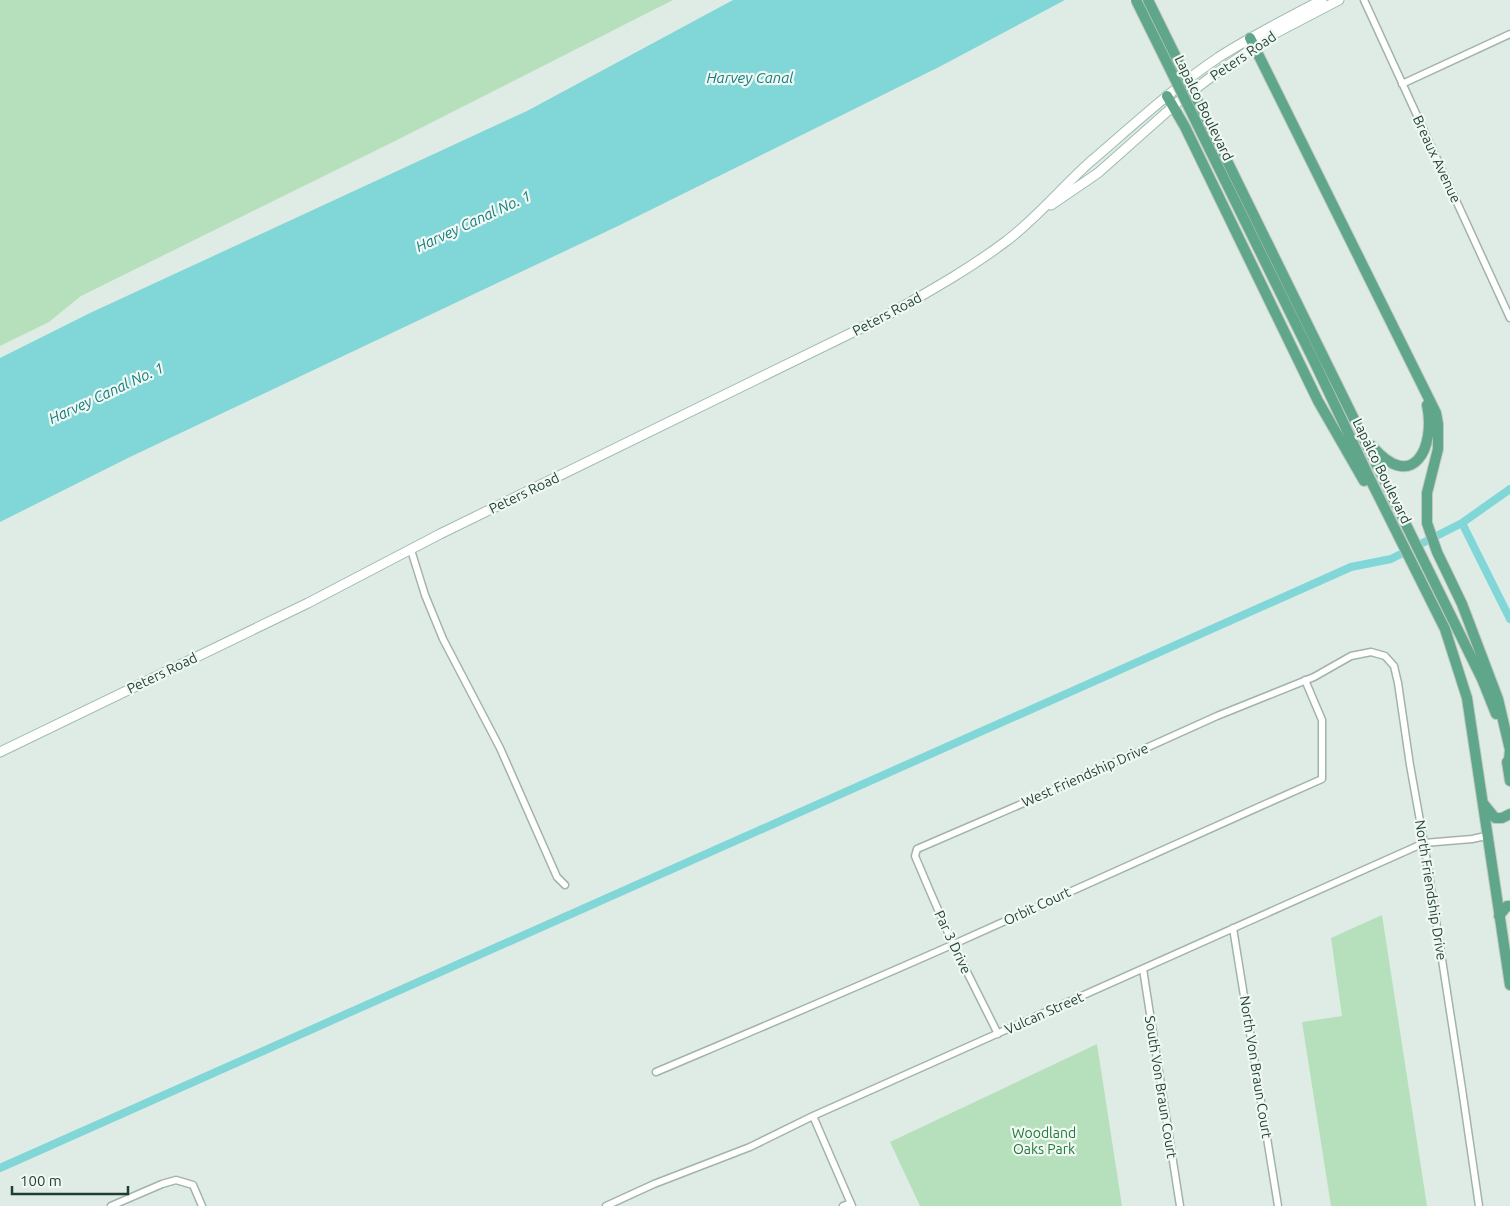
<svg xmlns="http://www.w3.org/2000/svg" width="1510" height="1206" font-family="Ubuntu,sans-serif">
  <rect width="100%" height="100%" fill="#dfece5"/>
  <!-- green -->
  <path fill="#b6e0bb" d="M0,0H673L395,141L81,296L49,322L0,346Z
    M1382,915L1427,1206H1331L1302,1022L1342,1016L1331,938Z
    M1097,1044L1122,1206H920L890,1142Z"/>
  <!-- water -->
  <path fill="#81d6d7" d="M733,0H1065L939,67L618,226L130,457L0,522V358L90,313L527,111Z"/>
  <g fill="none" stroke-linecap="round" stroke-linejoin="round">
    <!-- canal -->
    <path stroke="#81d6d7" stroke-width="8" d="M1462,523L1510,619
      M0,1168L1351,567L1391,559L1462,523L1510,489"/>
    <defs>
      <path id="street" d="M1364,0L1510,318
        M1402,84L1510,34
        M411,550L425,595L443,639L500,748L557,877L565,885
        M1233,928L1278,1206
        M1143,969L1180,1206
        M998,1034L953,944L929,889L915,856L917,849L1033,799L1217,716L1314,677L1351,656L1371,652L1385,656L1394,666L1398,683L1410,765L1424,843L1462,1089L1479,1206
        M656,1072C755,1030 855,988 954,944C1077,889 1199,833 1322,779V720L1305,680
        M813,1116L852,1206
        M111,1206L162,1184L176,1180L193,1185L202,1206
        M606,1206L654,1184L750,1147L813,1116L1424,843L1472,839L1486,836
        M843,1206L851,1203"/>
      <path id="secondary" d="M1051,205L1098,173L1178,102L1215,74L1274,34L1339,0
        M0,752L308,603L440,534L886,316C926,293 968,270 1005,242C1036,219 1061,188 1090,162C1132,126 1173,88 1219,57C1252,36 1287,18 1322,0"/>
      <path id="primary" d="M1250,38L1436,413L1438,424V449L1427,493V523L1437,552L1462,604L1498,699L1510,750L1508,768
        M1167,96L1185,127L1318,401L1364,481
        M1323,356L1482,679L1496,714
        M1314,361L1369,477L1445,629L1467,698L1510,985
        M1372,446C1413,494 1436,447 1427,405
        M1507,762L1510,781
        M1483,803L1495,818H1502L1510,814
        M1499,916L1507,906H1510"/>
    </defs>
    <!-- street casing -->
    <use href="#street" stroke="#a1b4ab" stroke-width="9"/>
    <!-- secondary casing -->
    <use href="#secondary" stroke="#9fbcae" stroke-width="11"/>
    <!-- primary casing -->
    <use href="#primary" stroke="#c0c9c5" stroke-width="12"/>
    <!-- street -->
    <use href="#street" stroke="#fff" stroke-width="6"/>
    <!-- secondary -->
    <use href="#secondary" stroke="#fff" stroke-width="9"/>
    <!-- primary -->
    <use href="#primary" stroke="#5fa68a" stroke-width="10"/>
    <defs>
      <path id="primary-bridge" d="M1136,0L1314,361
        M1148,0L1323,356"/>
    </defs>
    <!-- primary-bridge casing -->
    <use href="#primary-bridge" stroke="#c0c9c5" stroke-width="12" stroke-linecap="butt"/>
    <!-- primary-bridge -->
    <use href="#primary-bridge" stroke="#5fa68a" stroke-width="10"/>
  </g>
  <g text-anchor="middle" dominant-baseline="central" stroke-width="4.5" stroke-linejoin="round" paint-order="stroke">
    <!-- street labels -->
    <g font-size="14" fill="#1e3e31" stroke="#f0f8f3">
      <text transform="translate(1243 56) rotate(-34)">Peters Road</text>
      <text transform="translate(1204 108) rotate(64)">Lapalco Boulevard</text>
      <text transform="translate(1437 159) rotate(65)">Breaux Avenue</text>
      <text transform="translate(887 314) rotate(-28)">Peters Road</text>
      <text transform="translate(1382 471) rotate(64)">Lapalco Boulevard</text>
      <text transform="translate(524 493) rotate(-26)">Peters Road</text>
      <text transform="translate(162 673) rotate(-26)">Peters Road</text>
      <text transform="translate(1085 775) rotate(-24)">West Friendship Drive</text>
      <text transform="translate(1431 890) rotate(81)">North Friendship Drive</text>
      <text transform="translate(1037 906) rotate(-25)">Orbit Court</text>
      <text transform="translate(953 942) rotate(65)">Par 3 Drive</text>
      <text transform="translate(1044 1013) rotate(-24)">Vulcan Street</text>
      <text transform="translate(1256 1067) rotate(81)">North Von Braun Court</text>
      <text transform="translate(1161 1087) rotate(81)">South Von Braun Court</text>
    </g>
    <!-- park labels -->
    <g font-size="14" fill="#25793a" stroke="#f0f8f3">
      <text x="1044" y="1133">Woodland<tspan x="1044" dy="16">Oaks Park</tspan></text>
    </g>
    <!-- water labels -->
    <g font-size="15" font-style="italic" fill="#137c7f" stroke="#f0f8f3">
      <text x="750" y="77">Harvey Canal</text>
      <text transform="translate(473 221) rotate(-25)">Harvey Canal No. 1</text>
      <text transform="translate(106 393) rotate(-25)">Harvey Canal No. 1</text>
    </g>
  </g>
  <!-- scale -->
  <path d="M12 1186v8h116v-8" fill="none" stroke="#1e3e31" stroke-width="2.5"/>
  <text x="20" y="1186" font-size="15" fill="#1e3e31" stroke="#f0f8f3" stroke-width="4" paint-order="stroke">100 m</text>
</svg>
